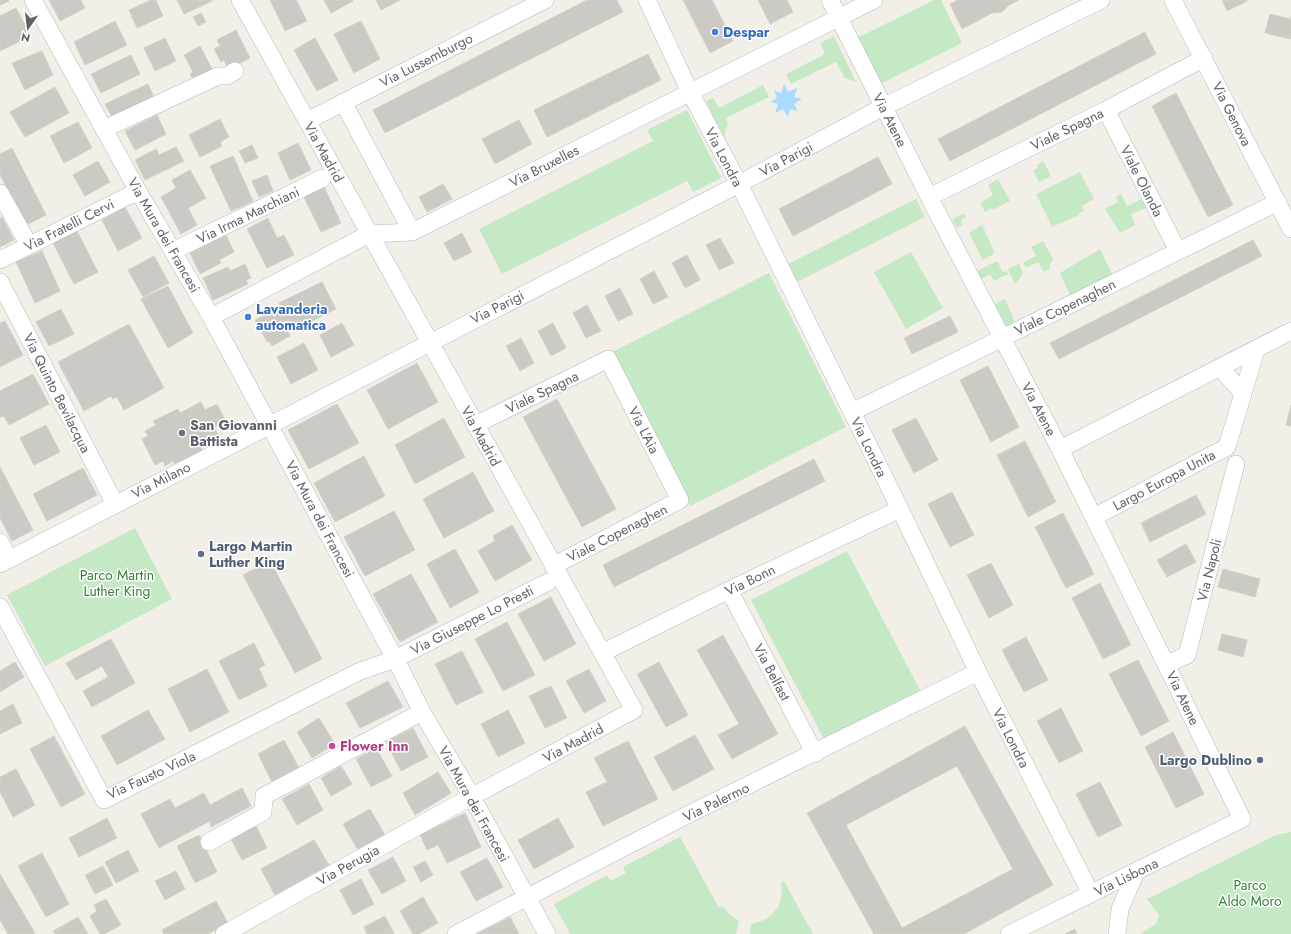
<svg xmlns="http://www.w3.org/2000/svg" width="1291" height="934" font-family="Jost,sans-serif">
  <rect width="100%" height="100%" fill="#f1efe8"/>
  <!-- green -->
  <path fill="#c5e8c5" d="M934,0H941L962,43L880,84L857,38Z
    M834,36L856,82L845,78L836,62L791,84L786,74L825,54L820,43Z
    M763,85L769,97L726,118L728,123L724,137L706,101L713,98L719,108Z
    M687,110L721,178L693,192L687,181L502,274L479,229L653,141L647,130Z
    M1043,161L1051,176L1039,182L1033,170L1038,168L1037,165Z
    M1080,172L1094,199L1082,206L1084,211L1079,213V215L1052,227L1036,194Z
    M998,179L1010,201L993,210L992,208L985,212L980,203L993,195L988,185Z
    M1121,194L1127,206L1142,199L1146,208L1131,214L1135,225L1120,233L1105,209L1118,202L1116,197Z
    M916,199L925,217L797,282L788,264Z
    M964,213L966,217L961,220L962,225L957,228L952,220Z
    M982,225L995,253L983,260L969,233Z
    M1043,241L1053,259L1049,266L1050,269L1044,272L1038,262L1026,268L1023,263L1036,256L1031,247Z
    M1100,249L1113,276L1071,297L1060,273Z
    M911,252L943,308L906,329L874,272Z
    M997,261L1003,272L1006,271L1008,274L994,281L990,274L981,279L977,271Z
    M1019,264L1023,274L1015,284L1008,269Z
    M769,273L846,427L690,506L612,352Z
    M1005,299L1017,327L1009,331L993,305Z
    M135,528L172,599L45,666L7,595Z
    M847,551L921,692L825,741L751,600Z
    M1291,832V934H1140L1156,924L1159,915L1147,899L1276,835Z
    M680,837L719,908L722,906L731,916L739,921L736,934H570L554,904L607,875L610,881L626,873L623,867Z
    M784,881L813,934H750L751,924C773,920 785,905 781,883Z"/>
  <!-- water -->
  <path fill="#aadaff" d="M784,84L788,92L797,88L794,97L802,99L794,104L798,111L790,109L788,117L783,109L775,113L778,104L770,102L777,98L774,90L781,93Z"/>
  <!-- building -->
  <path fill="#cccac5" stroke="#d6d1c6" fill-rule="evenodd" d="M0,0H8L9,1L0,5Z
    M49,0H81L85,8L60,21Z
    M151,0H156L163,16L137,28L129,10Z
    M177,0H212V1L184,14Z
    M270,0H296L307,21L285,31Z
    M324,0H352L353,1L331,13Z
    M376,0H400L381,10Z
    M587,0H617L623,12L385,133L373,110Z
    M683,0H712L733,41L710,53Z
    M758,0H787L793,12L770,24Z
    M958,0H1019L1009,5L1002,12L992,13L962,29L950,4Z
    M1222,0H1247V1L1227,11Z
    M16,8L31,36L0,51V16Z
    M201,13L206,22L198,26L193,17Z
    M1270,14L1290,19L1291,16V39L1265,33Z
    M115,21L127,45L85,65L74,42Z
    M361,21L380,59L354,73L334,34Z
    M236,30L250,58L228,69L224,60L221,62L214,49L220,46L217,40Z
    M1145,32L1156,54L950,161L938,139Z
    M165,38L176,61L155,71L144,48Z
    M315,38L338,80L317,91L294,50Z
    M200,46L214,73L194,81L190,74L193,72L184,55Z
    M42,51L53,75L25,90L12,63Z
    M648,54L661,80L547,137L534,110Z
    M131,55L140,74L101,93L91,74Z
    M148,84L156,102L114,121L105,104Z
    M55,87L69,113L25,137L10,112Z
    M1176,93L1233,205L1208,217L1152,106Z
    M157,115L166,134L135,150L125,131Z
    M220,119L229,137L220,142L222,146L200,157L189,135Z
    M519,120L532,144L495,164L482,139Z
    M78,122L92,148L64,163L50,136Z
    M298,143L311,170L290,180L278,153Z
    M252,145L258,158L245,163L239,151Z
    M176,147L184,161L145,180L135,160L156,149L159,155Z
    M12,148L46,215L26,225L0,175V154Z
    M233,156L253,201L231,211L210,166Z
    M878,157L892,184L793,236L779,209Z
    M98,161L110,182L85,196L73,175Z
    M190,170L206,198L188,208L197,225L181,234L161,197L176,188L172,180Z
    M267,175L273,191L259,197L252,181Z
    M443,184L452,199L427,212L419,197Z
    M324,187L341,223L321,232L304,197Z
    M125,207L142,238L118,251L102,220Z
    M2,217L14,240L0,247V218Z
    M268,218L277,238L284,235L294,255L267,268L247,229Z
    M77,231L98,272L74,284L53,243Z
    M462,233L472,252L454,261L444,243Z
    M226,235L234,252L219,260L221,263L200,274L190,253Z
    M720,238L734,263L719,270L706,245Z
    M1253,240L1262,256L1059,359L1050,343Z
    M42,251L60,291L35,303L16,262Z
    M687,255L700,280L685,288L672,263Z
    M154,256L169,283L143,297L128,270Z
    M245,264L251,278L246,280L248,284L213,300L203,278L228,267L230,271Z
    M654,271L668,297L653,304L640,279Z
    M322,282L336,309L292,331L291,328L287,330L290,336L272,346L269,341L267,342L255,320L281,307L279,303Z
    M168,286L193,333L168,348L141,299Z
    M620,288L633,314L618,321L605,296Z
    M587,305L601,331L586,338L573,313Z
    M61,309L74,334L49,346L36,322Z
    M950,316L958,332L912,354L904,338Z
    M5,321L23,355L0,367V323Z
    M342,323L354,345L331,357L320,335Z
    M553,323L566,348L551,356L538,331Z
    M129,324L164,388L124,410L117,397L113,399L111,396L84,411L58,362Z
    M521,338L534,363L520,371L506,346Z
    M304,343L318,370L291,384L277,357Z
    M417,363L438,402L388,429L367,390Z
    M988,366L1019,427L991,442L960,380Z
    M33,374L49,404L9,425L4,416L0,417V391Z
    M557,399L616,509L582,527L523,417Z
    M201,402L205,410L217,404L226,422L214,427L220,438L201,447L203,452L176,465L173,461L165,466L163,461L155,465L142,439L148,436L145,431L156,425L153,421L178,409L180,413Z
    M337,404L359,443L309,469L288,430Z
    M1291,405V426L1286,425Z
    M444,418L465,457L415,484L395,445Z
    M916,418L938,460L914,473L892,430Z
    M46,425L60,452L34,465L20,438Z
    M1025,441L1056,502L1028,517L997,455Z
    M364,456L385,496L335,522L314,483Z
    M814,459L825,481L614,587L603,565Z
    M0,467L33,530L12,541L0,518Z
    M83,468L97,495L47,521L33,494Z
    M473,472L494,511L444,538L423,499Z
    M952,492L974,535L950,547L928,504Z
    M1196,495L1206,514L1150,542L1141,523Z
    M394,511L415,550L365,576L344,537Z
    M1063,513L1094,574L1066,588L1035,527Z
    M512,525L532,560L495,581L478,551L495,541L493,536Z
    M1186,544L1196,562L1167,577L1157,560Z
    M455,549L479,592L450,608L427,564Z
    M270,561L322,659L295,673L243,575Z
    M991,563L1013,605L989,618L967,575Z
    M1223,569L1260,579L1255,597L1218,587Z
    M411,574L438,622L400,642L373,594Z
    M1100,583L1131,645L1103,659L1072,598Z
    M551,597L576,644L544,661L518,614Z
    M507,622L535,675L503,691L475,639Z
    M1222,634L1247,640L1243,657L1218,650Z
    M723,635L778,734L732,759L718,735L739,724L697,650Z
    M1026,637L1048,680L1024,692L1002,650Z
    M111,639L135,683L92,707L83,691L108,677L102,666L76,680L66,663Z
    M254,643L265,665L259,668L267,686L239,700L219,661Z
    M462,651L483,692L456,705L435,664Z
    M1138,660L1169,721L1141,736L1109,674Z
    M15,662L24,677L0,692V671Z
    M659,662L688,715L666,727L637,674Z
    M207,669L229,712L190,732L168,689Z
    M589,669L606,701L584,713L566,681Z
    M388,681L403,707L360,728L346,703Z
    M551,686L567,718L545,728L529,696Z
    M13,704L22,723L0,734V711Z
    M1061,708L1083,751L1059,763L1037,721Z
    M148,710L165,739L117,765L101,736Z
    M508,710L525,743L498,757L481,724Z
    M319,718L335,744L312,758L297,732Z
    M965,726L1053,885L964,934H874L807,813ZM957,766L1013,869L902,928L846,825Z
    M413,728L428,757L401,771L386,742Z
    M1173,732L1204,794L1176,808L1145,747Z
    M695,735L714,769L673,791L654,757Z
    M54,736L85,794L61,807L30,749Z
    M284,740L299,768L272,782L258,754Z
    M628,741L658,799L603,826L586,792L607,782L594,758Z
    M376,748L392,776L371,787L356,759Z
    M341,766L352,784L331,796L321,778Z
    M16,769L35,805L13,817L0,792V777Z
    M438,772L451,793L415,815L403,793Z
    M1100,782L1122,825L1098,837L1076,794Z
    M309,784L323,810L297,825L282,799Z
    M242,788L251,806L211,827L210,821L159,848L141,814L170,799L175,808L204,793L210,805Z
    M370,809L385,835L358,850L343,824Z
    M465,813L481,847L447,863L438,845L427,850L420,835Z
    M107,818L117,838L79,857L69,838Z
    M558,818L574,847L534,869L518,840Z
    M256,826L267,848L242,860L231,839Z
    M199,835L217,872L195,883L177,846Z
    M314,840L329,865L275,895L261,869Z
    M128,850L139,871L116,883L105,862Z
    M42,853L69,904L46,917L18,866Z
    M393,857L406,881L382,894L368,870Z
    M487,858L503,887L476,901L460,872Z
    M425,861L433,875L421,882L413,867Z
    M103,866L113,885L95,894L85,875Z
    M176,871L185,889L165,900L155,881Z
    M0,874L35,933L33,934H8L0,920Z
    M361,879L374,904L353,915L340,890Z
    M423,897L438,923L419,934H413L400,911Z
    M106,899L121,925L104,934H100L90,916L97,911L94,905Z
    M216,901L228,923L208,934H164L162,930Z
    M385,916L394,934H367L364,927Z
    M78,917L88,934H55L53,931Z
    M510,917L519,934H477Z
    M1075,929L1077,934H1065Z"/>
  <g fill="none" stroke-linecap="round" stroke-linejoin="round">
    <defs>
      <path id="minor" d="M33,0L138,191L211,317L400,668L422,712L472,797L547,934
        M647,0L690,92L739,184L900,509L978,672L1091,894
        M830,0L929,197L1060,449L1242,819L1009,934
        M1173,0L1291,229
        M343,102L412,232
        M1106,110L1178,251
        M307,121L545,0
        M104,129L218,76H227L235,71
        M0,193L29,245
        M929,197L1106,110L1204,58
        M173,251L323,178
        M0,260L138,191
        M0,282L115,504
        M211,317L369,234L412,232L874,0
        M1220,368L1243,393
        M852,412L1278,202
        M475,425L608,359L680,500L553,566
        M1060,449L1291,331
        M1094,517L1227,447L1256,350
        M0,542L9,559
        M0,564L739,184L883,107L1101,0
        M729,590L815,754
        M0,607L104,800L358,672L395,659L548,582
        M602,653L729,590L900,509
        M1167,664L1187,655L1236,464
        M209,842L263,812L264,796L422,712
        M224,934L456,805L634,710L240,0
        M456,934L687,815L978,672
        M1117,934L1120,909L1136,872"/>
    </defs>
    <!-- minor casing -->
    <use href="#minor" stroke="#b5b8bc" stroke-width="18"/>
    <!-- minor -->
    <use href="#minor" stroke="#fff" stroke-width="17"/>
  </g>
  <!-- markers -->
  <g fill="#3f7fe0" stroke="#fff" stroke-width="1.5">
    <circle cx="715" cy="32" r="4"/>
    <circle cx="248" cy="317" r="4"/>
  </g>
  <circle fill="#6b7280" stroke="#fff" stroke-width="1.5" cx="182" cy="433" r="4"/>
  <g fill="#5c6f8a" stroke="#fff" stroke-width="1.5">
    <circle cx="201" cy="554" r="4"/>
    <circle cx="1260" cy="760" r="4"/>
  </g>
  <circle fill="#d1479c" stroke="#fff" stroke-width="1.5" cx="332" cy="746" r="4"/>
  <g text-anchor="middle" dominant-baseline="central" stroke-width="3" stroke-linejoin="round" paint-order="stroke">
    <!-- shop labels -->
    <g font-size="14" font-weight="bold" fill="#366cbe" stroke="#fff" text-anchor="start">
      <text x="723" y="32">Despar</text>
      <text x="256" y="309">Lavanderia<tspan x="256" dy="16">automatica</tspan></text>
    </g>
    <!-- street labels -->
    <g font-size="14" fill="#5f6368" stroke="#fff">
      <text transform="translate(426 60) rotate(-27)">Via Lussemburgo</text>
      <text transform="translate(1232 114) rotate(63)">Via Genova</text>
      <text transform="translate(890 120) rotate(63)">Via Atene</text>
      <text transform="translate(1067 129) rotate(-26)">Viale Spagna</text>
      <text transform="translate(324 152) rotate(61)">Via Madrid</text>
      <text transform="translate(724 157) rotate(62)">Via Londra</text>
      <text transform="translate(786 159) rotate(-28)">Via Parigi</text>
      <text transform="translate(544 166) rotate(-27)">Via Bruxelles</text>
      <text transform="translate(1142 181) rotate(63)">Viale Olanda</text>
      <text transform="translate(248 215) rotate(-26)">Via Irma Marchiani</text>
      <text transform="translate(69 225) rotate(-27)">Via Fratelli Cervi</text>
      <text transform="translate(164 235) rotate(60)">Via Mura dei Francesi</text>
      <text transform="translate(497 307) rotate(-27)">Via Parigi</text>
      <text transform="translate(1065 307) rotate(-26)">Viale Copenaghen</text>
      <text transform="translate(542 392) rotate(-26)">Viale Spagna</text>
      <text transform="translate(57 393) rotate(63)">Via Quinto Bevilacqua</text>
      <text transform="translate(1039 409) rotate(62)">Via Atene</text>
      <text transform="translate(644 430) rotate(63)">Via L'Aia</text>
      <text transform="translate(481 436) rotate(61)">Via Madrid</text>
      <text transform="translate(869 447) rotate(64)">Via Londra</text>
      <text transform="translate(161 480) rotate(-27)">Via Milano</text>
      <text transform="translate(1164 480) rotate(-28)">Largo Europa Unita</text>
      <text transform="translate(320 519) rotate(62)">Via Mura dei Francesi</text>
      <text transform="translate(617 533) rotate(-27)">Viale Copenaghen</text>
      <text transform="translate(1209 570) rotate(-76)">Via Napoli</text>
      <text transform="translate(750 580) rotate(-26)">Via Bonn</text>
      <text transform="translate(472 620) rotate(-27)">Via Giuseppe Lo Presti</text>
      <text transform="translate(772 672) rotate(62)">Via Belfast</text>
      <text transform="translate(1183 698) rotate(64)">Via Atene</text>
      <text transform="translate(1011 738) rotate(63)">Via Londra</text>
      <text transform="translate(573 743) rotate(-28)">Via Madrid</text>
      <text transform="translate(151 775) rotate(-25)">Via Fausto Viola</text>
      <text transform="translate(716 802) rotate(-26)">Via Palermo</text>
      <text transform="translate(474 804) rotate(61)">Via Mura dei Francesi</text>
      <text transform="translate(348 865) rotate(-29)">Via Perugia</text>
      <text transform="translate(1126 877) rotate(-26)">Via Lisbona</text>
    </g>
    <!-- worship labels -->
    <g font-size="14" font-weight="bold" fill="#5b616d" stroke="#fff" text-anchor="start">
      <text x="190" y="425">San Giovanni<tspan x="190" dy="16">Battista</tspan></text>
    </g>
    <!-- service labels -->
    <g font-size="14" font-weight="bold" fill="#4e5e75" stroke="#fff" text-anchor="start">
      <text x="209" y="546">Largo Martin<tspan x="209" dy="16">Luther King</tspan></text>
      <text x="1252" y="760" text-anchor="end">Largo Dublino</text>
    </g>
    <!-- park labels -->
    <g font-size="14" fill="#348238" stroke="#fff">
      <text x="117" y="575">Parco Martin<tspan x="117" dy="16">Luther King</tspan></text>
      <text x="1250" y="885">Parco<tspan x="1250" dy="16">Aldo Moro</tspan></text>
    </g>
    <!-- hotel labels -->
    <g font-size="14" font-weight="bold" fill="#b23c85" stroke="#fff" text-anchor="start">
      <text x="340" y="746">Flower Inn</text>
    </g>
  </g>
  <!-- north arrow -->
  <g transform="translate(28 28) rotate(194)" stroke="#ffffff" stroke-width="3" paint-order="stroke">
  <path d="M0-3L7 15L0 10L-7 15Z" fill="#5f6368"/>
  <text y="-6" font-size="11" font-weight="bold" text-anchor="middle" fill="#5f6368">N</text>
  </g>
</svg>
